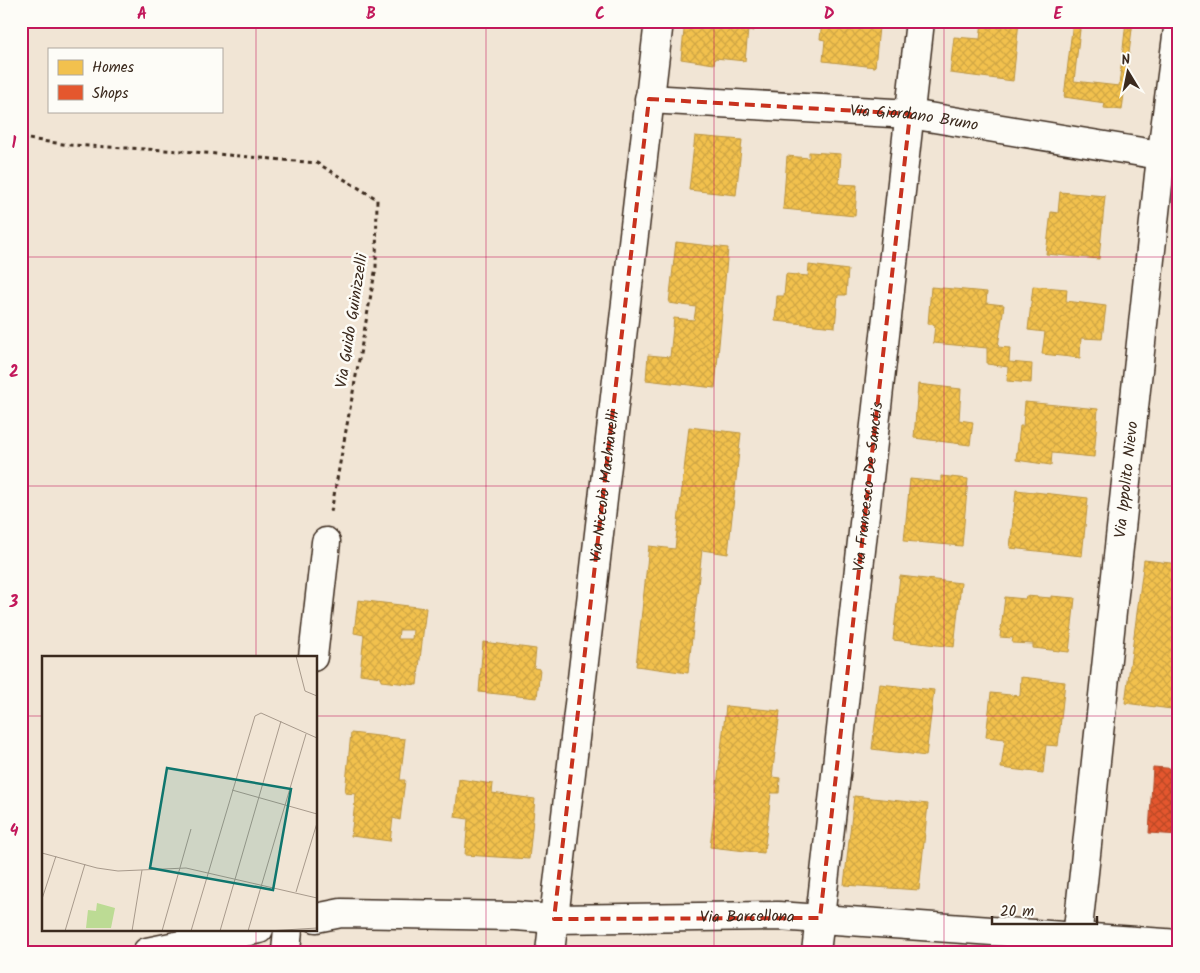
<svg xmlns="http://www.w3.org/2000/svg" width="1200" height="973" font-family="Kalam,sans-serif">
  <defs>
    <pattern id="homes-cross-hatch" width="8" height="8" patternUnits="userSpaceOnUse" patternTransform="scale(1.25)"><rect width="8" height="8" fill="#f2c14e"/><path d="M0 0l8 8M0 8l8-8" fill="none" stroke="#d0a644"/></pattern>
    <pattern id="shops-cross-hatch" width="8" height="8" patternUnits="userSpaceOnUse" patternTransform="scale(1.25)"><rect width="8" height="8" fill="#e4572e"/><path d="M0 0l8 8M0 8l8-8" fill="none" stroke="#ba4827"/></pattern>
  </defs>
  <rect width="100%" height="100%" fill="#f1e5d5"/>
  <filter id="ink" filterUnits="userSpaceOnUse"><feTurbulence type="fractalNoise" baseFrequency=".02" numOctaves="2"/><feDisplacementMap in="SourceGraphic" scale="10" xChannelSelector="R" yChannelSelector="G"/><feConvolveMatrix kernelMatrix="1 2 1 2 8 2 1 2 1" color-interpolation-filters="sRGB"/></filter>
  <g filter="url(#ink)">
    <!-- homes -->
    <path fill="url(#homes-cross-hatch)" stroke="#bb9440" fill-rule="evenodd" d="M685,21H754V31L748,30L745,61L715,58L714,64L681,59Z
      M822,21H872V27H879L875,67L823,61L825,40L820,39Z
      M982,21H1019L1013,81L950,73L954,37L980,39Z
      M1073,21H1081L1074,81L1119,86L1126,21H1133L1122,110L1104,108L1105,103L1064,97Z
      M695,136L742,140L736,195L689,190Z
      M809,152L841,154L839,184L857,185L855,216L783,209L787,156L809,158Z
      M1060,192L1105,196L1099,259L1046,254L1051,212L1058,213Z
      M676,242L728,248L715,388L646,380L648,355L670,357L674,318L694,320L696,307L669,303Z
      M809,265L848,270L846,295H838L835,327L775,321L777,296H784L786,274L808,276Z
      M1033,286L1067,289L1066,301L1106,306L1102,339L1081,338L1080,358L1042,354L1045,332L1028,330Z
      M931,287L987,292L986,303L1004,305L998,347L1010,348L1009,362L1032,364L1031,383L1007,381L1008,367L987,364V348L933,343L935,325L928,324Z
      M918,384L961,389L959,420L973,422L970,445L914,438Z
      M1025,402L1098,409L1094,457L1052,453L1051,465L1016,460L1020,426H1023Z
      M689,427L741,433L728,554L702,550L688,673L636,666L649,546L675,549Z
      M941,476L968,479L962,546L904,541L910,479L941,482Z
      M1016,490L1088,498L1082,556L1010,548Z
      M1144,560L1179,564V710L1125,703Z
      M900,576L961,583L954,647L893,640Z
      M1026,596L1051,598V596L1075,598L1069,652L1033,648V644L1012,643L1013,638L1000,637L1005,597L1025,599Z
      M358,600L426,608L417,685L381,681V677L360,674L364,635L354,633ZM399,630H413L412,639H398Z
      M483,642L536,649L534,668L540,669L537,698L479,692Z
      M1021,677L1065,682L1058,746L1046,745L1043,773L1001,768L1005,739L986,737L991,693L1020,696Z
      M880,684L934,690L926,756L872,749Z
      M726,706L780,711L772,777L780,778L779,793H771L764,853L710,847Z
      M351,733L405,739L400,780H405L400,820L393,818L390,841L351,836L356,794L345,793Z
      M459,779L493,784L492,793L535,799L529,859L465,855L468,819L455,817Z
      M854,796L928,804L919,890L844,885Z"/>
    <!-- shops -->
    <path fill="url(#shops-cross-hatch)" stroke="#b14a29" d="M1153,767L1179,769V835L1149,833Z"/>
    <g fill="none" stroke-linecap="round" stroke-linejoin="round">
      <defs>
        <g id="street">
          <path id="s1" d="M649,99L910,114L1178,158"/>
          <path d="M313,657L326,542"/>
          <path id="s2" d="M820,918L920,21"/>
          <path id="s3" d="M1077,938L1159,175L1179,21"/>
          <path d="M286,952L288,929"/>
          <path id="s4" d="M550,952L659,21"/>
        </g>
        <g id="secondary">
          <path id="s5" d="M316,918L341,913L516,916L554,919L778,916L1179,944"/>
          <path d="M147,952L259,929"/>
          <path d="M816,952L820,918"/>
        </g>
      </defs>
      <!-- street casing -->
      <use href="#street" stroke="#3b2a1e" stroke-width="31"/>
      <!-- secondary casing -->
      <use href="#secondary" stroke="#3b2a1e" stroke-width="31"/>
      <!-- path -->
      <path stroke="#3b2a1e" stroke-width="3" stroke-dasharray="4 4" stroke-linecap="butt" d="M21,138L70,145L183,151L317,163L377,199L376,267L331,512"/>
      <!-- street -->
      <use href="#street" stroke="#fdfcf7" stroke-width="28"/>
      <!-- secondary -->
      <use href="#secondary" stroke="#fdfcf7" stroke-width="28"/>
    </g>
  </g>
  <!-- marked area -->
  <path fill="none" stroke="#c8321e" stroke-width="4" stroke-dasharray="10 6" stroke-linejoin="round" d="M649,99L910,114L820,918L554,919Z"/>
  <!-- grid -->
  <path fill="none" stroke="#c2185b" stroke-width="1" stroke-opacity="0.55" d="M256,21V657M486,21V952M714,21V952M944,21V952M21,257H1179M21,486H1179M21,716H44M316,716H1179M256,929V952"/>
  <g text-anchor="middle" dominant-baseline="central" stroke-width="5" stroke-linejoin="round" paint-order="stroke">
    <!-- street labels -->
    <g font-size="16" fill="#3b2a1e" stroke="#fdfcf7">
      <text stroke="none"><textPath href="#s1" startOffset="266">Via Giordano Bruno</textPath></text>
      <text transform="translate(352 321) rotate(-81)">Via Guido Guinizzelli</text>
      <text stroke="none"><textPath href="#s3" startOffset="461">Via Ippolito Nievo</textPath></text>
      <text stroke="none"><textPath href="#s4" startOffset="469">Via Niccolò Machiavelli</textPath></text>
      <text stroke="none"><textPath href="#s2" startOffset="434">Via Francesco De Sanctis</textPath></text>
      <text stroke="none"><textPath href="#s5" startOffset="432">Via Barcellona</textPath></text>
    </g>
  </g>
  <!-- overview -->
  <g transform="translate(42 656)">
    <rect width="275" height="275" fill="#f1e5d5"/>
    <path d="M55,247L73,252L69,272H44L46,254L54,255Z" fill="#bcdb94"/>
    <path fill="none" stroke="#a89a8c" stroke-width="1" d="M254,0L263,35L275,40M190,134L275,158M0,197L55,212L76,215L144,212L275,242M254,236L275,167M0,243L14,200M27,275H23L43,208M44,275H85M90,275L100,214M120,275L149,173M149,275L213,60L219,57L275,82M178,275L239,65M206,275L264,78M225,275L275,272"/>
    <path fill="#0f766e" fill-opacity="0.15" stroke="#0f766e" stroke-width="2.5" d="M125,112L249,133L231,234L108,212Z"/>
    <rect width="275" height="275" fill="none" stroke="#3b2a1e" stroke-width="2.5"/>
  </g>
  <!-- margin -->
  <rect width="1200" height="973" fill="none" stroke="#fdfcf7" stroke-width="55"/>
  <!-- legend -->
  <rect x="48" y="48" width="175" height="65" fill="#fdfcf7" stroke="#afa8a0"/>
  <rect x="58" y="60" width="25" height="15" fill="#f2c14e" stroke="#afa8a0"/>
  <text x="92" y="72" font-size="15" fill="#3b2a1e">Homes</text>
  <rect x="58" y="85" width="25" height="15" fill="#e4572e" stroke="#afa8a0"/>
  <text x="92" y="98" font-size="15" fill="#3b2a1e">Shops</text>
  <!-- north arrow -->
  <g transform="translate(1128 72) rotate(350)" stroke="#fdfcf7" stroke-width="4" paint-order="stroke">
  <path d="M0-4L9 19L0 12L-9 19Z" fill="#3b2a1e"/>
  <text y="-8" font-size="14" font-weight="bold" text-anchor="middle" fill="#3b2a1e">N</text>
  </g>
  <!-- scale -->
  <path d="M992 916v8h105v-8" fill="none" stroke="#3b2a1e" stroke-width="2.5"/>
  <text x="1000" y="916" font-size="15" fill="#3b2a1e" stroke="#fdfcf7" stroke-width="4" paint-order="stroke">20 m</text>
  <rect x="28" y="28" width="1144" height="918" fill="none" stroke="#c2185b" stroke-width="2"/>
  <g font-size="16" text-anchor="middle" font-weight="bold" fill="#c2185b">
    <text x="142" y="19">A</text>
    <text x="371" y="19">B</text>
    <text x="600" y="19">C</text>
    <text x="829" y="19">D</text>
    <text x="1058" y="19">E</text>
    <text x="14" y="148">1</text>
    <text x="14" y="377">2</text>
    <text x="14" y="607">3</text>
    <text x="14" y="836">4</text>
  </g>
</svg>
